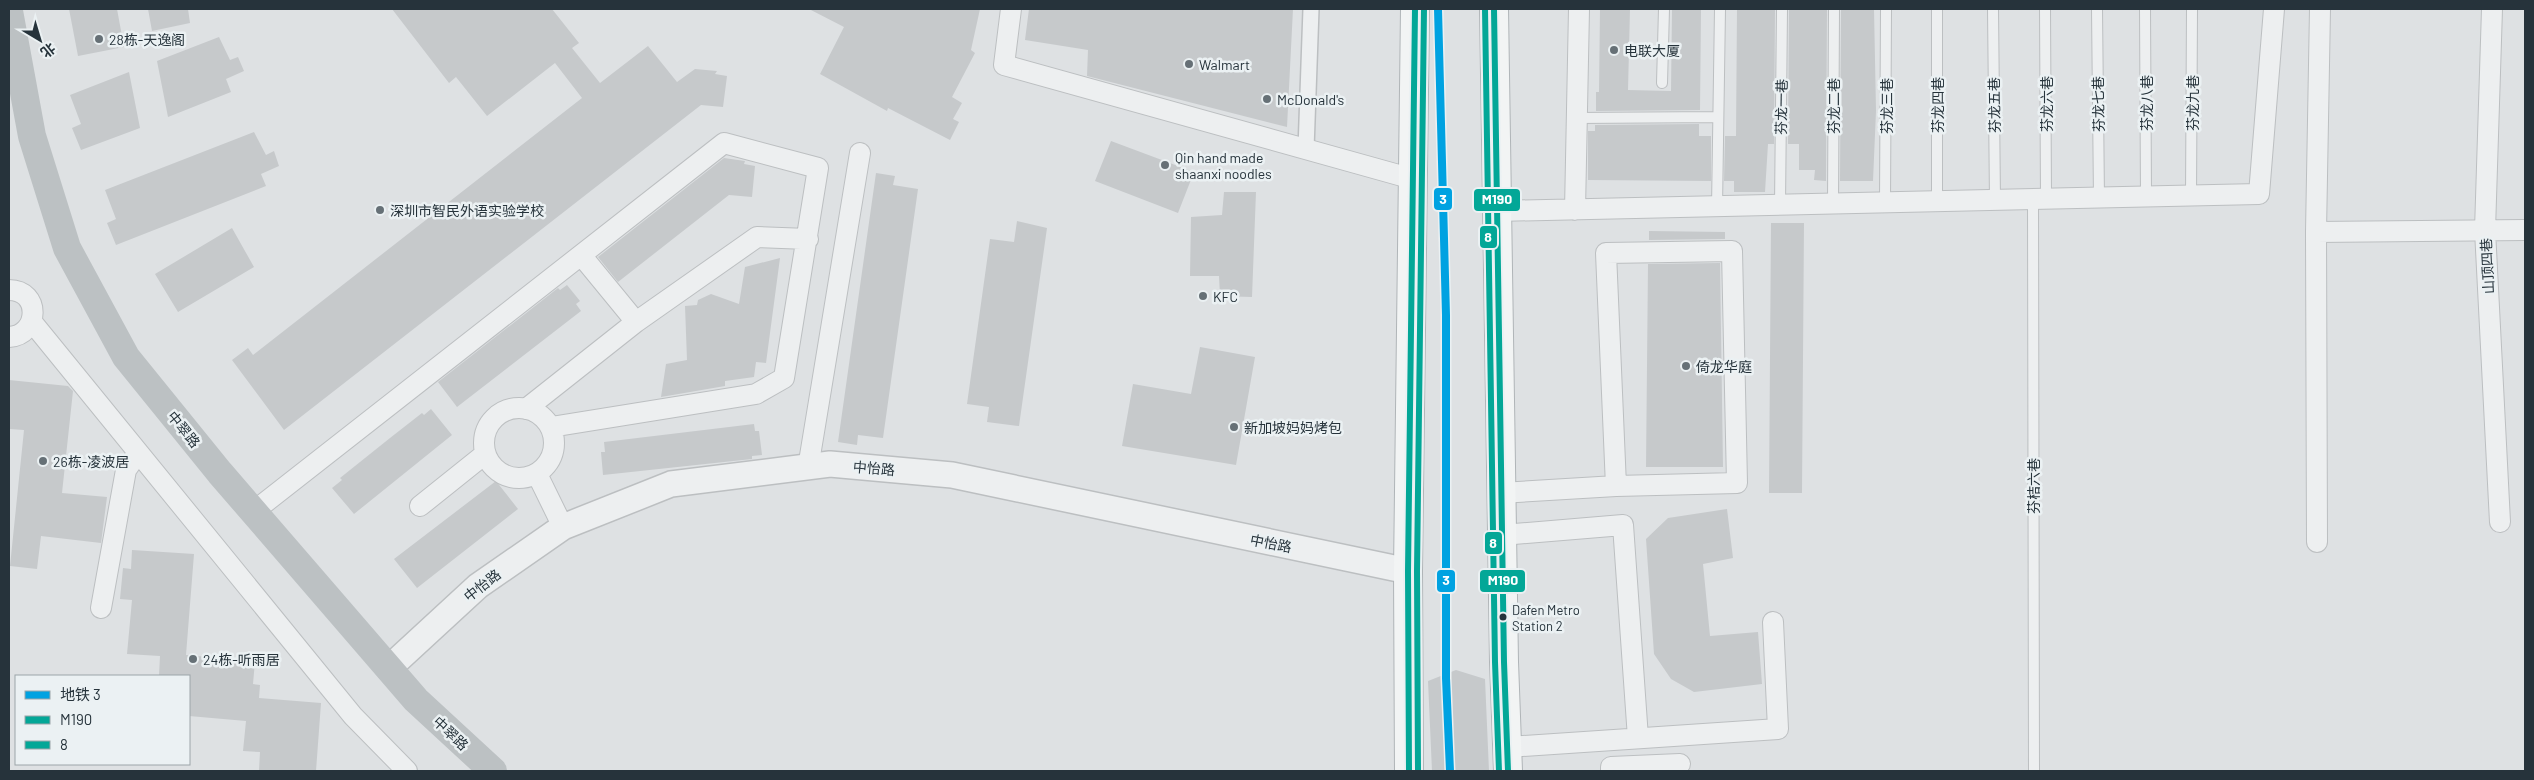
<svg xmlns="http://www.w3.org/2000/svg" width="2534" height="780" font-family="Barlow,'Noto Sans SC',sans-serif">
  <rect width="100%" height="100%" fill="#dee1e3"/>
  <!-- building -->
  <path fill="#c6c9cb" d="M69,9H117L124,47L78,56Z
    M148,9H188L190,23L152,31Z
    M392,9H552L579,43L572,48L600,83L648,46L677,82L695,69L717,71L715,74L727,76L723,107L701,105L284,430L232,360L248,348L253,355L582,98L555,63L487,116L456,77L449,83Z
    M809,9H980L971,50L975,53L952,97L962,103L953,119L959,122L950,140L888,108L887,111L820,74L844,27Z
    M1029,9H1293L1287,127L1087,76L1088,50L1025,40Z
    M1600,9H1630L1628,90L1671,91L1672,9H1701L1700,110L1596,111V92H1599Z
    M1737,9H1775L1774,144H1768L1765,192H1734V181H1724L1725,136H1736Z
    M1789,9H1827L1826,181L1814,180L1815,170H1799V144H1788Z
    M1841,9H1874L1876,111L1873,181H1840Z
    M219,37L230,60L238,57L244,71L226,79L231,92L168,117L157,61Z
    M129,72L140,128L81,150L72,128L81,124L70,95Z
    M1699,124V136H1711V181L1588,180V131H1595V125Z
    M254,132L266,155L274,151L279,166L261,174L266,186L116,245L107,223L116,219L105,190Z
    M1111,141L1194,172L1178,213L1095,181Z
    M724,158L745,161L744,164L755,166L752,197L729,195L618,282L598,257Z
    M876,173L895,176L893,185L918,189L883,438L858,435L857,445L838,442Z
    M1224,192H1256L1252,297L1220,296L1219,276H1190L1191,217L1222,215Z
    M1017,221L1047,228L1019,426L987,422L989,407L967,404L990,239L1014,242Z
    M1771,223H1804L1802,493H1769Z
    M232,228L254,267L178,312L155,274Z
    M1649,231L1725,232V239L1649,240Z
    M780,258L766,363L756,362L754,377L725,381V386L661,397L666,364L687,360L685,306L697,305L698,300L711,294L739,304L745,267Z
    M1720,263L1723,467H1646L1648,264Z
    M567,285L580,301L576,304L581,311L457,407L438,382L558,288L560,290Z
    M1200,347L1255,357L1236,465L1122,446L1133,384L1191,394Z
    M9,380L68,386L73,391L62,493L107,497L101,543L41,536L37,569L10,566L24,430L9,429Z
    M431,409L452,435L354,514L332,488L342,480L340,478L390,438L422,413L424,415Z
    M754,424L755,431H759L762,455L752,456V459L603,475L601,452H605L604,442Z
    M496,481L518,509L417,588L394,559Z
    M1727,509L1733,558L1703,564L1710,636L1758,632L1762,684L1694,692L1671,679L1654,654L1646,539L1668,518Z
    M132,550L194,554L186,655L255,661L253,684L260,685L259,698L321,703L316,771H259L260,752L243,751L246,721L189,716V676H159L160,656L127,654L132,600L120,599L123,568L131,569Z
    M1456,670L1485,679L1489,771H1432L1428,681Z"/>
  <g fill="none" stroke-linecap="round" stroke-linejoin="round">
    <defs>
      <path id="service" d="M1937,9V202
        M1993,9L1995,201
        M2045,9L2046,200
        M2097,9L2099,199
        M2145,9L2146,198
        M1662,83L1664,9
        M1577,118L1718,117
        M2191,197L2192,9
        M2033,200L2034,771
        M1885,203L1886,9
        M1833,204L1834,9
        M1780,205L1782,9
        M1717,207L1720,9"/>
      <path id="pedestrian" d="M1306,149L1311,9"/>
      <path id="minor" d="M1011,9L1004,65L1413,179
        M2320,9L2316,232L2525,230
        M2492,9L2485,230L2500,522
        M1575,210L1579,9
        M1497,211L2259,194L2274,9
        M2316,232L2317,542
        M581,255L636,322
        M9,290C41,290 40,335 9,337
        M32,322L353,716L407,771
        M484 443a35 35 0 1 1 70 0a35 35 0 1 1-70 0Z
        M526,409L636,322L757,237L808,239
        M808,468L860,153
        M537,474L563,527
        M1501,493L1616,486L1737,483L1732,251L1606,253L1616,486
        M420,506L485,454
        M253,512L724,143L818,168L784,378L756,394L551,427
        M1502,535L1623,525L1638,738
        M101,608L126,470L138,453
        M1508,747L1778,729L1773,622
        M1611,771V767L1680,764"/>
      <path id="tertiary" d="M389,668L478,586L563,527L671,484L830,464L952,475L1408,571"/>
      <path id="trunk" d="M1494,9L1504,662L1508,771
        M1409,771L1408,571L1415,9"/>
    </defs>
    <!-- service casing -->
    <use href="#service" stroke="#bcbfc1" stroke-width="12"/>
    <!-- pedestrian casing -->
    <use href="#pedestrian" stroke="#bcbfc1" stroke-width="18"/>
    <!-- minor casing -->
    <use href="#minor" stroke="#bcbfc1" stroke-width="22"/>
    <!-- tertiary casing -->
    <use href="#tertiary" stroke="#bcbfc1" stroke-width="28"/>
    <!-- trunk casing -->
    <use href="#trunk" stroke="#b0b5b8" stroke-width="30"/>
    <!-- service -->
    <use href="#service" stroke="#edeff0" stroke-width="10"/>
    <!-- pedestrian -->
    <use href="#pedestrian" stroke="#edeff0" stroke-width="15"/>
    <!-- minor -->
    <use href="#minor" stroke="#edeff0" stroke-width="20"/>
    <!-- tertiary -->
    <use href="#tertiary" stroke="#edeff0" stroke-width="25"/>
    <!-- secondary -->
    <path stroke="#bcc1c3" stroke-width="28" d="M9,11L32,136L67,248L126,357L220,473L416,700L493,771"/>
    <!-- trunk -->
    <use href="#trunk" stroke="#f2f4f4" stroke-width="28"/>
    <defs>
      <path id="bus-1" d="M1494,9L1504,662L1508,771
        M1409,771L1408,571L1415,9"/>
      <path id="bus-2" d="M1485,9L1495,662L1499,771
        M1418,771L1417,571L1424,9"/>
    </defs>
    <!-- bus-1 casing -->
    <use href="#bus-1" stroke="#ebf1f3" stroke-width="10"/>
    <!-- bus-2 casing -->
    <use href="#bus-2" stroke="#ebf1f3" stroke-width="10"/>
    <!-- bus-1 -->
    <use href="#bus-1" stroke="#03a797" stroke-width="6"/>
    <!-- bus-2 -->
    <use href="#bus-2" stroke="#03a797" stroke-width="6"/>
    <defs>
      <path id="metro-1" d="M1438,9L1446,315V678L1450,771"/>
    </defs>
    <!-- metro-1 casing -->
    <use href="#metro-1" stroke="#ebf1f3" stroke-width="11"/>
    <!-- metro-1 -->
    <use href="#metro-1" stroke="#00a2e1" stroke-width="8"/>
  </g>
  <!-- markers -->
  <g fill="#667076" stroke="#ebf1f3" stroke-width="2">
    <circle cx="99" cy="39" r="5"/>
    <circle cx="1614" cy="50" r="5"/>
    <circle cx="1189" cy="64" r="5"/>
    <circle cx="1267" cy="99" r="5"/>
    <circle cx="1165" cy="165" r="5"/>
    <circle cx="380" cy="210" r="5"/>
    <circle cx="1203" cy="296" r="5"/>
    <circle cx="1686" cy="366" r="5"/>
    <circle cx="1234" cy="427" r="5"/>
    <circle cx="43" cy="461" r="5"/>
    <circle cx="193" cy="659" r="5"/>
  </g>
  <circle fill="#26333b" stroke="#ebf1f3" stroke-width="2" cx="1503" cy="617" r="4.5"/>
  <g text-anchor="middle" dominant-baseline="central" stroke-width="5" stroke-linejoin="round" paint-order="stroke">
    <!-- bus labels -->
    <g font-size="13" fill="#26333b" stroke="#ebf1f3" text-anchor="start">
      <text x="1512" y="610">Dafen Metro<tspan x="1512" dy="16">Station 2</tspan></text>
    </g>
    <!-- poi labels -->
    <g font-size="14" fill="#26333b" stroke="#ebf1f3" text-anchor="start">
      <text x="109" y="39">28栋-天逸阁</text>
      <text x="1624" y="50">电联大厦</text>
      <text x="1199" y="64">Walmart</text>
      <text x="1277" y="99">McDonald's</text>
      <text x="1175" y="157">Qin hand made<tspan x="1175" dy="16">shaanxi noodles</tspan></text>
      <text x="390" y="210">深圳市智民外语实验学校</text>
      <text x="1213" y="296">KFC</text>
      <text x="1696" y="366">倚龙华庭</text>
      <text x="1244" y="427">新加坡妈妈烤包</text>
      <text x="53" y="461">26栋-凌波居</text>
      <text x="203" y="659">24栋-听雨居</text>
    </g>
    <!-- street labels -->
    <g font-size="14" fill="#26333b" stroke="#ebf1f3">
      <text transform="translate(2146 103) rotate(-90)">芬龙八巷</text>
      <text transform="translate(2192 103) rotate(-90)">芬龙九巷</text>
      <text transform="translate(2046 104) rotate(-90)">芬龙六巷</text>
      <text transform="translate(2098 104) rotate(-91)">芬龙七巷</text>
      <text transform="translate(1937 105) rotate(-90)">芬龙四巷</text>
      <text transform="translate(1994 105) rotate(-91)">芬龙五巷</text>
      <text transform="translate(1833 106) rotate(-90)">芬龙二巷</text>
      <text transform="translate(1886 106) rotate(-90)">芬龙三巷</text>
      <text transform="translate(1781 107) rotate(-89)">芬龙一巷</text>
      <text transform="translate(2487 266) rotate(-93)">山顶四巷</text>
      <text transform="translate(184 429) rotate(51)">中翠路</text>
      <text transform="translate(874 468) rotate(5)">中怡路</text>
      <text transform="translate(2033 486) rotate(-90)">芬桔六巷</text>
      <text transform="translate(1271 543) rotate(11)">中怡路</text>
      <text transform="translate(482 585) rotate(-38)">中怡路</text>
      <text transform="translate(451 733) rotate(43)">中翠路</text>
    </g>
  </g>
  <g stroke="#ebf1f3" stroke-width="2">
    <rect x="1433" y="187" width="20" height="24" rx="5" fill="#00a2e1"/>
    <rect x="1473" y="188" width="48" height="24" rx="5" fill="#03a797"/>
    <rect x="1479" y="225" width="19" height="24" rx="5" fill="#03a797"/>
    <rect x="1484" y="531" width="19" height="24" rx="5" fill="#03a797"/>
    <rect x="1436" y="569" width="20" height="24" rx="5" fill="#00a2e1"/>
    <rect x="1479" y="569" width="47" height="24" rx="5" fill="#03a797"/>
  </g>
  <g font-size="14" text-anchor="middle" font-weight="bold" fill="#fff">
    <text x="1443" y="204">3</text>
    <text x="1497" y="204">M190</text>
    <text x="1488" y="242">8</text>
    <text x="1493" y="548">8</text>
    <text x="1446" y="585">3</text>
    <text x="1503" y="585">M190</text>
  </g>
  <!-- border -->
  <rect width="2534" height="780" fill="none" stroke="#26333b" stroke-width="20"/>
  <!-- legend -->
  <rect x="15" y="675" width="175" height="90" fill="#ebf1f3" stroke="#9ca5a9"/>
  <rect x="25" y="691" width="25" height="8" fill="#00a2e1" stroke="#9ca5a9"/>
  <text x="60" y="700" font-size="15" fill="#26333b">地铁 3</text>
  <rect x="25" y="716" width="25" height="8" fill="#03a797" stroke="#9ca5a9"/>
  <text x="60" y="725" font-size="15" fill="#26333b">M190</text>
  <rect x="25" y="741" width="25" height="8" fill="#03a797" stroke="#9ca5a9"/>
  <text x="60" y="750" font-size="15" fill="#26333b">8</text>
  <!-- north arrow -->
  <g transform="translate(40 40) rotate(142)" stroke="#ebf1f3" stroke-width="4" paint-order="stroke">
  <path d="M0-4L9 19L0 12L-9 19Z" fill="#26333b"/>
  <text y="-8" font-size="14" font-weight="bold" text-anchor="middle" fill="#26333b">北</text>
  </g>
</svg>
